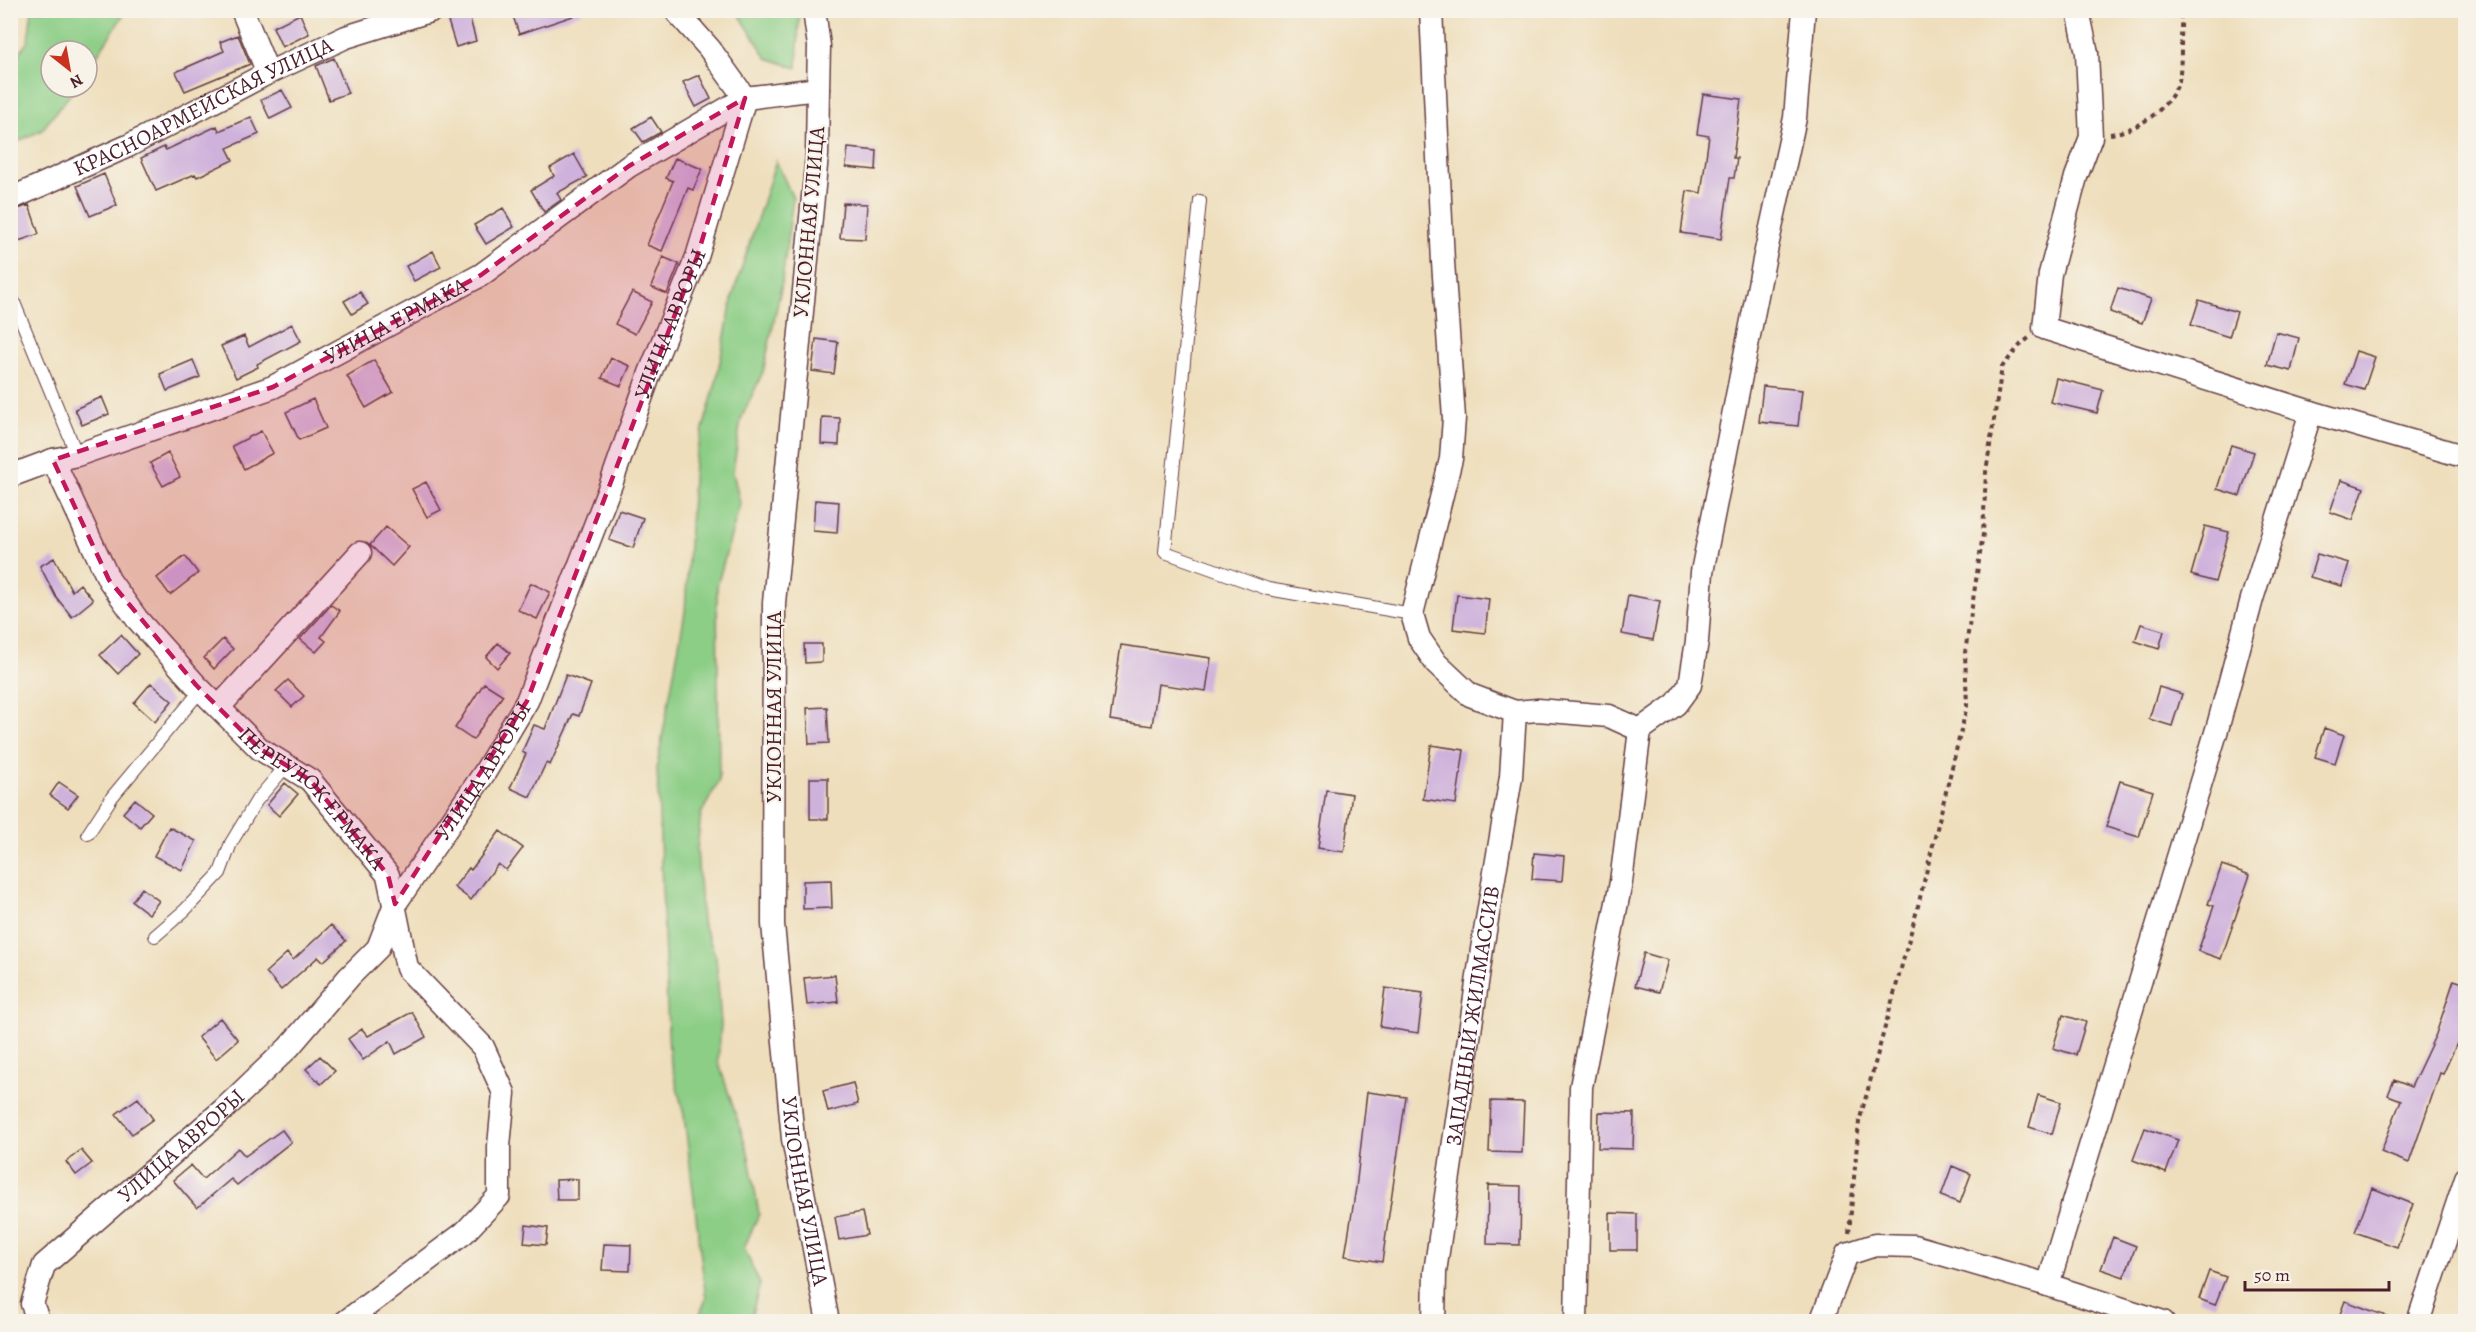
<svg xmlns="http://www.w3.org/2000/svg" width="2476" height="1332" font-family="Alegreya,serif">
  <rect width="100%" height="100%" fill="#f7f3e8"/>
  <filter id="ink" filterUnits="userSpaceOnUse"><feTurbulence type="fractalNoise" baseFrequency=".0167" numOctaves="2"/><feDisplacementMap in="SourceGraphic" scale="12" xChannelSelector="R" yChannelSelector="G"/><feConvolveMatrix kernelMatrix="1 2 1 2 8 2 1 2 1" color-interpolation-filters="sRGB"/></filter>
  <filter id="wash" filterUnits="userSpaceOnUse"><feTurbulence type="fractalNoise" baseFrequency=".008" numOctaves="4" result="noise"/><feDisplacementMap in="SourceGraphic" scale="24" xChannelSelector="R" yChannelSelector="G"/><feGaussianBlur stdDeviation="1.35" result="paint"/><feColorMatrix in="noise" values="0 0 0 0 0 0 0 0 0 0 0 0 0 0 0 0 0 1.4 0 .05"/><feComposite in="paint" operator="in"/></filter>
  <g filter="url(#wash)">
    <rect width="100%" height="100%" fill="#eedebc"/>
    <!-- green -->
    <path fill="#8cce86" stroke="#6b7658" stroke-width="1.5" d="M32,10L126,11L87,71V51H51V87H76L42,130L11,145V64L28,41Z
      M737,11H792L799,17L797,68L767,58Z
      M776,161L793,198L781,288L763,372L741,419L733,472L740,504L717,586L719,781L701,814L697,849L702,922L716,957L721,1024L718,1061L748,1152L759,1214L744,1248L760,1284L750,1321H697L706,1299L684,1115L669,1054L657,766L685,612L694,462L716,382L733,295Z"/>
    <g id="blocks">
      <!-- building -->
      <path fill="#cfb2dc" d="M511,10H581L582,13L519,34Z
        M300,14L309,34L282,47L273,27Z
        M469,15L476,41L456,47L448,21Z
        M238,35L250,64L185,91L176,72L224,51L220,42Z
        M334,58L348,93L329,100L316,66Z
        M699,75L711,99L696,107L683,82Z
        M282,90L292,108L270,119L261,100Z
        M1703,94L1741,99L1733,158H1737L1734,178H1730L1721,239L1681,233L1687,191L1701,193L1709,136L1697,134Z
        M251,117L259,134L227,148L233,160L197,177L195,174L156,191L141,158L164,147L166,150L217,126L219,131Z
        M651,117L661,132L643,142L633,128Z
        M848,148L877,151L876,170L846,167Z
        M574,154L587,177L557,193L561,200L544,212L531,190L554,176L550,168Z
        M675,158L702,169L693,190L688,188L662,251L647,245L673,181L666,178Z
        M104,174L117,205L90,216L77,186Z
        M843,203L867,204L865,239L840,238Z
        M29,205L39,234L10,244V212Z
        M503,208L514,227L486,244L474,225Z
        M433,251L441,267L414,281L406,266Z
        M663,257L679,264L667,294L651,287Z
        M2118,288L2151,299L2142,323L2110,312Z
        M360,292L368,304L352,314L344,301Z
        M632,292L652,302L635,334L615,324Z
        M2199,300L2237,312L2229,337L2191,325Z
        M292,324L301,341L257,364L258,367L236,378L221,346L244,336L249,347Z
        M2276,332L2299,338L2291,371L2267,365Z
        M816,339L838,342L834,374L812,371Z
        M2356,351L2375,357L2364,390L2345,384Z
        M611,358L630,366L621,386L602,378Z
        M193,360L200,377L167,391L160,374Z
        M374,360L393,392L366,408L347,376Z
        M2056,378L2103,390L2097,413L2050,402Z
        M1763,386L1802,390L1798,426L1759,422Z
        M102,397L109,414L82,425L75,409Z
        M313,399L326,428L299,440L286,412Z
        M822,417L840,418L839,445L821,444Z
        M261,431L273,453L244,469L232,446Z
        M2231,445L2254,452L2240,496L2217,489Z
        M168,453L180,477L163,486L150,463Z
        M2341,480L2364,488L2353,520L2330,512Z
        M426,482L441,510L427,517L412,489Z
        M815,500L839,502L837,533L813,531Z
        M619,510L643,518L633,548L609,540Z
        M2205,526L2229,532L2215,582L2191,575Z
        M386,527L409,547L392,566L370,545Z
        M2317,554L2349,563L2342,586L2310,577Z
        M185,556L198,573L170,595L157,578Z
        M54,558L72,591L80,584L93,600L72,617L56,597L40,566Z
        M531,583L550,592L537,619L518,610Z
        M1457,595L1489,599L1485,633L1453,629Z
        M1628,595L1660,601L1653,640L1622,634Z
        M331,605L340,611L321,637L326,641L316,652L300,639Z
        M2141,624L2164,631L2159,649L2135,641Z
        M121,635L138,654L118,674L100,655Z
        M223,639L233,649L214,669L204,658Z
        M498,643L510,653L497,668L486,657Z
        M804,644H822V662L805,663Z
        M1121,645L1211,658L1206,691L1158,684L1152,726L1110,720Z
        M566,675L591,684L579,716L573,714L550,765L546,763L530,797L510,788L526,754L522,752L534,725L545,729Z
        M288,680L304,696L292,707L276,691Z
        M151,683L172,701L155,722L134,703Z
        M484,683L503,695L473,740L455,728Z
        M2159,687L2182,694L2172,726L2149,719Z
        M827,707L829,743L809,744L807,708Z
        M2324,728L2344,735L2335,763L2315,757Z
        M1431,745L1464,750L1456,804L1423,799Z
        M810,778H828V819H810Z
        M2120,781L2153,791L2139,837L2106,827Z
        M59,782L78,795L68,808L50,795Z
        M285,783L298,794L279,816L267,805Z
        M1326,790L1352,794L1344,852L1318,848Z
        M135,799L152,813L140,827L123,813Z
        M169,827L196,841L182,870L154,856Z
        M500,831L523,848L506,870L498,864L471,900L454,887L469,868L471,870Z
        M1534,853L1564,856L1562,881L1532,879Z
        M2222,865L2250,875L2221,959L2198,951L2214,906L2208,904Z
        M831,880L832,908L803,909V881Z
        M142,888L159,901L149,914L132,901Z
        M331,925L346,941L323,962L318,957L281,990L266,972L287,953L293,960Z
        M1644,953L1668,960L1659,992L1635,986Z
        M835,975L838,1002L807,1005L804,978Z
        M2454,980L2466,984V1023L2443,1074L2440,1073L2409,1163L2381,1152L2401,1100L2388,1095L2394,1080L2411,1087L2436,1034Z
        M1385,988L1423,993L1418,1033L1380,1027Z
        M412,1012L426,1037L396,1054L390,1041L363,1060L348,1039L362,1029L368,1036Z
        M2063,1015L2086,1022L2076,1055L2053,1048Z
        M220,1018L238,1040L216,1059L198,1037Z
        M320,1056L335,1071L321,1084L306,1069Z
        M853,1083L858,1104L828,1112L823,1091Z
        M1367,1092L1406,1097L1382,1262L1345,1256L1356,1188Z
        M2038,1095L2061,1102L2052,1134L2029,1127Z
        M138,1098L153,1119L132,1134L116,1114Z
        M1491,1101L1524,1102L1522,1153L1489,1152Z
        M1599,1112L1634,1113L1633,1149L1598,1148Z
        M2145,1128L2178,1140L2166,1173L2133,1160Z
        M282,1130L291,1142L237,1185L231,1179L197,1208L173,1180L191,1165L203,1179L238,1148L245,1156Z
        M81,1150L92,1163L76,1175L66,1162Z
        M1952,1166L1971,1174L1960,1203L1941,1196Z
        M578,1179V1200H557L556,1180Z
        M1488,1185L1521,1186L1520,1245L1487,1244Z
        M2372,1188L2413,1204L2397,1247L2355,1232Z
        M862,1212L867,1235L839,1240L835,1217Z
        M1610,1213L1637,1214V1250H1610Z
        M526,1225L548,1228L546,1245L524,1243Z
        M2113,1237L2136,1246L2124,1277L2101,1269Z
        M604,1244L631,1245L630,1271L602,1270Z
        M2209,1271L2226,1277L2215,1305L2199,1299Z
        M2345,1301L2397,1320V1322H2337Z"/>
    </g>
  </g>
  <g filter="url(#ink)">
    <use href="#blocks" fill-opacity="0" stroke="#633c41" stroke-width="1.5"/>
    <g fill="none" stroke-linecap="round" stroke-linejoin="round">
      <defs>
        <path id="lane" d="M1200,201L1165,552L1268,589L1412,614
          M10,293L77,455
          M88,834L112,797L201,690
          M155,936L185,910L220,873L231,843L257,800L287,765"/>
        <g id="street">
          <path d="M242,10L268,73"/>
          <path d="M675,10L709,48L745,98"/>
          <path d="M1431,10L1443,262L1454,418L1451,459L1412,614L1419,638L1436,663L1470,695L1515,712L1538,710L1609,716L1640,730L1676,704L1690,685L1697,641L1702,572L1764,260L1795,118L1804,10"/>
          <path d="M2078,10L2087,53L2091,137L2076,177L2050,274L2044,328L2311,412L2466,457"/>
          <path id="s1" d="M818,89L817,155L774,603L773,924L793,1139L828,1322"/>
          <path id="s2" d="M10,199L128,146L268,73L346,37L433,10"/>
          <path id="s3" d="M53,460L109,580L137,619L196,685L260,749L310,780L388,875L407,968L483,1047L504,1093L499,1146V1196L464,1233L345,1322"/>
          <path id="s4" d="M10,476L53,460L77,455L273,387L481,275L629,166L745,98L818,89L819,46L814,10"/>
          <path d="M219,707L360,553"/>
          <path d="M2048,1285L2218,726L2252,599L2311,412"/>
          <path id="s5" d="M39,1322L32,1304L44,1265L224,1109L289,1047L349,977L378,948L395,904L485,772L527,701L611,484L650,373L697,257L745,98"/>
          <path id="s6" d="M1434,1322L1435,1272L1482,949L1511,777L1515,712"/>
          <path d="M1576,1322L1581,1087L1621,882L1640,730"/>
          <path d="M1821,1322L1847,1254L1875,1245L1914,1246L2048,1285L2163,1322"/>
          <path d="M2418,1322L2466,1178"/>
        </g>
      </defs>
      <!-- lane casing -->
      <use href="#lane" stroke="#633c41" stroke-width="14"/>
      <!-- street casing -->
      <use href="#street" stroke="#633c41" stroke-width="25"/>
      <!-- path -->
      <path stroke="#633c41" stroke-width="4" stroke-dasharray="4.5 4.5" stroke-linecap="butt" d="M2110,134C2138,130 2166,111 2178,84C2182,76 2181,24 2181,10
        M1849,1233L1859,1122L1917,910L1967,706L1965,653L1983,534L1986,472L2002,367L2022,343L2029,338"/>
      <!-- lane -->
      <use href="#lane" stroke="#fff" stroke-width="12"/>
      <!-- street -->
      <use href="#street" stroke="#fff" stroke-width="22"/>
    </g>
  </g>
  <!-- marked area -->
  <path fill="#c2185b" fill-opacity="0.2" stroke="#c2185b" stroke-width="4.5" stroke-dasharray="12 8" stroke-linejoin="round" d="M745,98L697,257L527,701L395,904L388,875L310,780L260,749L196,685L109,580L53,460L273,387L481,275L629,166Z"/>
  <g text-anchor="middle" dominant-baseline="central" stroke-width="4.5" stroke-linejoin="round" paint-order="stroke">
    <!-- street labels -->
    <g font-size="22" fill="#4a1f2b" stroke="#f7f3e8">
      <text stroke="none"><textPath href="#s2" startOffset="214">КРАСНОАРМЕЙСКАЯ УЛИЦА</textPath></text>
      <text transform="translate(809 222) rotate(-85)">УКЛОННАЯ УЛИЦА</text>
      <text stroke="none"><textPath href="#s4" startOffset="417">УЛИЦА ЕРМАКА</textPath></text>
      <text stroke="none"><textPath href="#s5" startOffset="1214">УЛИЦА АВРОРЫ</textPath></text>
      <text transform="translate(774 707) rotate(-90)">УКЛОННАЯ УЛИЦА</text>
      <text stroke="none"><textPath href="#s5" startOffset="728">УЛИЦА АВРОРЫ</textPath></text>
      <text stroke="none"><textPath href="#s3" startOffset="432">ПЕРЕУЛОК ЕРМАКА</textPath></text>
      <text stroke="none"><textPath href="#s6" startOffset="309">ЗАПАДНЫЙ ЖИЛМАССИВ</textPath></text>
      <text stroke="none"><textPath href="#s5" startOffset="242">УЛИЦА АВРОРЫ</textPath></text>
      <text stroke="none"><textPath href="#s1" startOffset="1106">УКЛОННАЯ УЛИЦА</textPath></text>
    </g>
  </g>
  <!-- margin -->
  <rect width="2476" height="1332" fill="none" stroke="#f7f3e8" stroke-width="36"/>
  <!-- north arrow -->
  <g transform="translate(69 69) rotate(149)"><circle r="28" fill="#f7f3e8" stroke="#b29e9c" stroke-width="1.5"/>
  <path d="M0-4.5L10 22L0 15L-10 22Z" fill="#c8321e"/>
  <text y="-9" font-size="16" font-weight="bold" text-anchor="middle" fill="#4a1f2b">N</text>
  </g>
  <!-- scale -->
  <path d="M2245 1281v9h144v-9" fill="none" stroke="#4a1f2b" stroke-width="3"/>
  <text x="2254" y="1281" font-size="18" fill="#4a1f2b" stroke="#f7f3e8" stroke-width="4.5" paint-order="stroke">50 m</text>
</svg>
